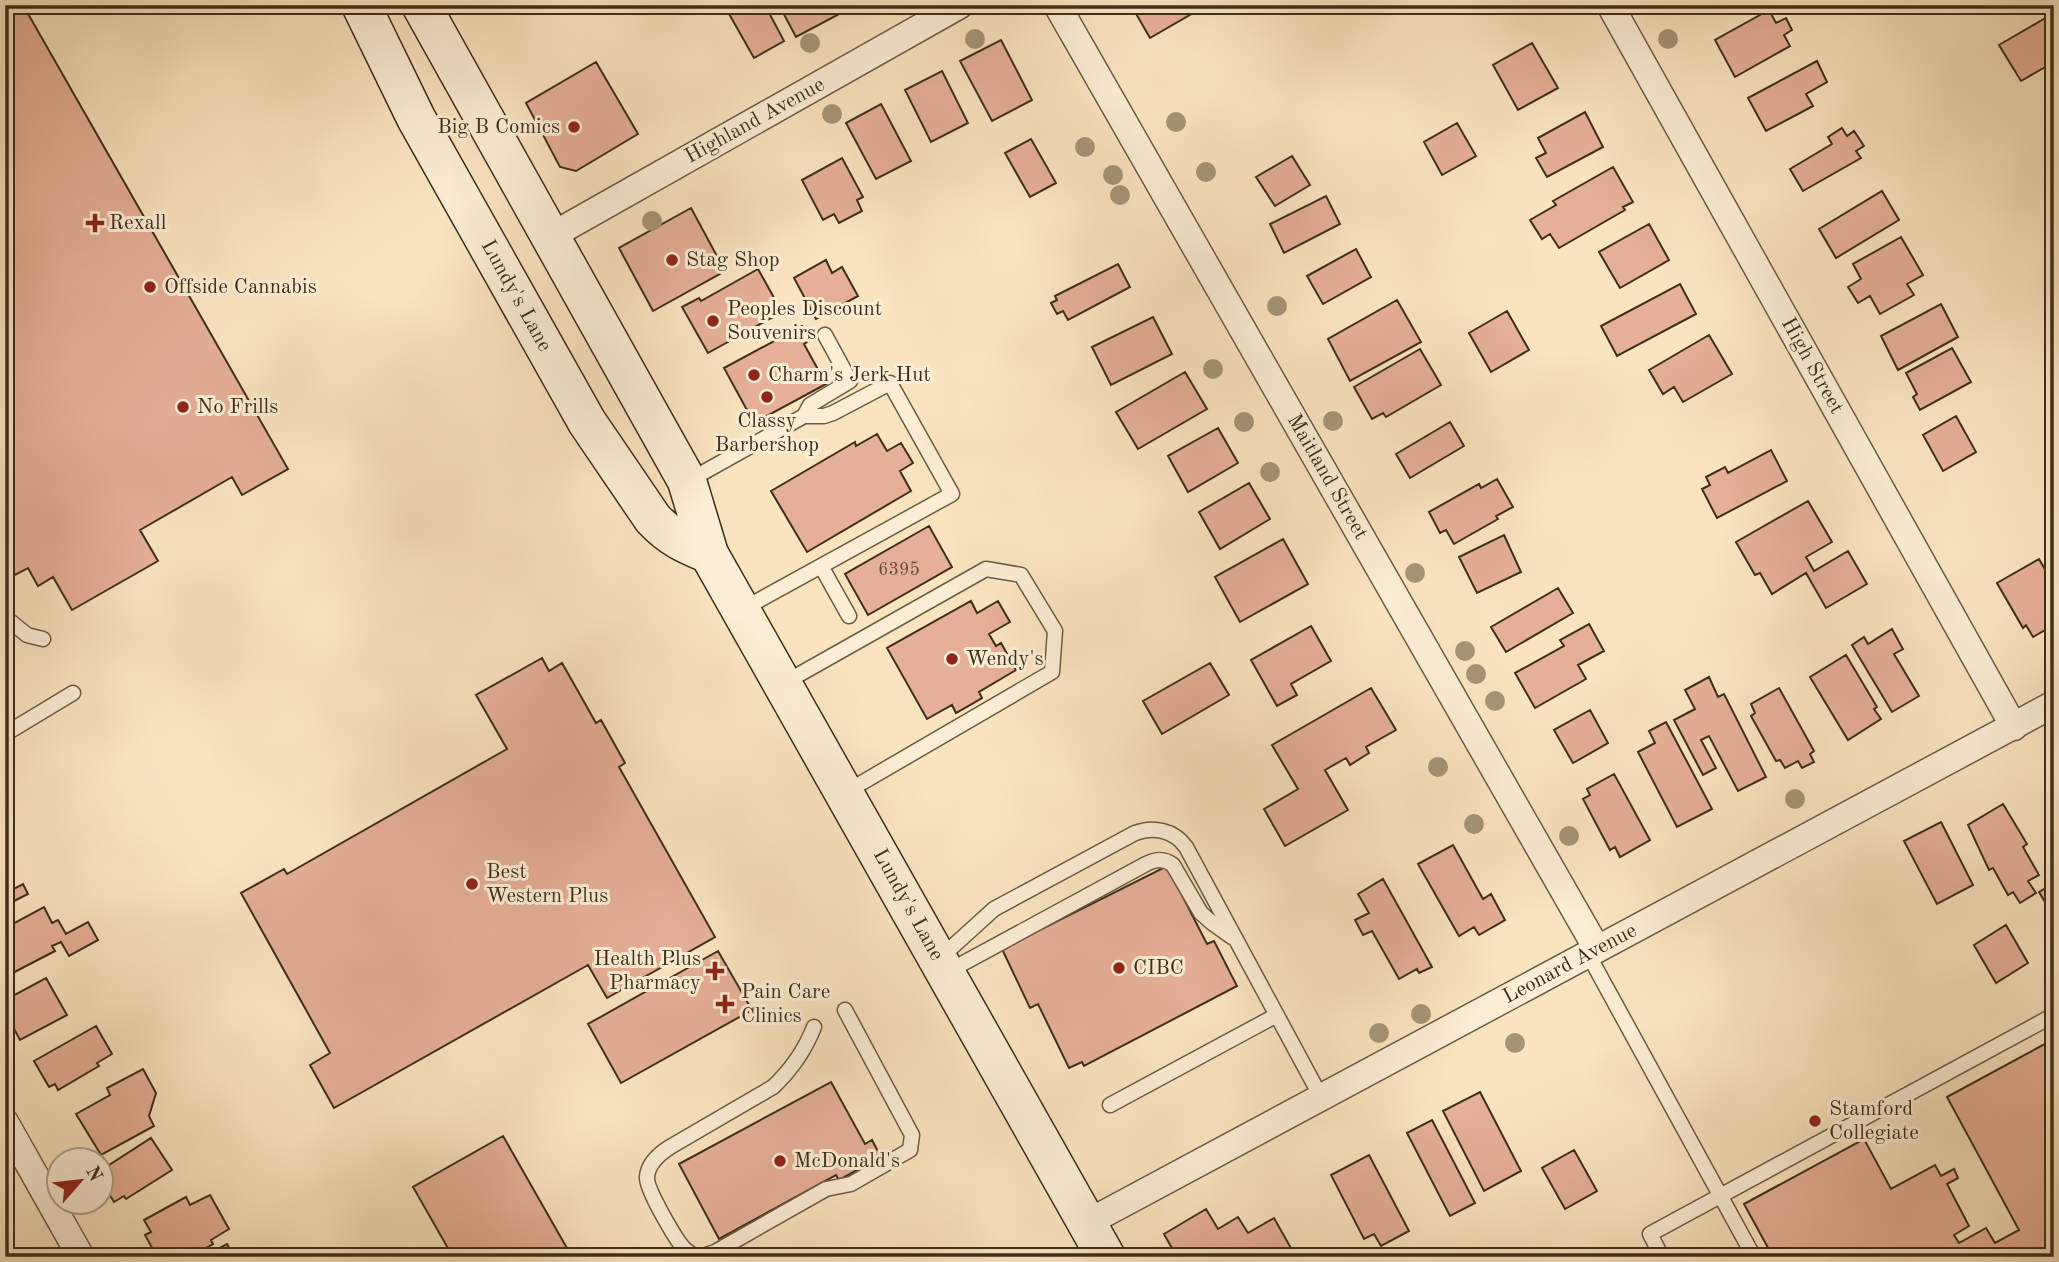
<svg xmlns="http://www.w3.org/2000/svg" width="2059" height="1262" font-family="'Old Standard TT',serif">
  <rect width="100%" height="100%" fill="#fae4c0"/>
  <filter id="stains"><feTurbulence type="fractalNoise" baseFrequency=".00286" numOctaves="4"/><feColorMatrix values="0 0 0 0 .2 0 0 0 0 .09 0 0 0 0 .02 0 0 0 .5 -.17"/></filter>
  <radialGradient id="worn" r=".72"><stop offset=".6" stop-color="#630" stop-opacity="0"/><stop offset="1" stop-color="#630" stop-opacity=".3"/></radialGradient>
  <!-- building -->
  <path fill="#e6af97" stroke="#3e2e19" stroke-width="2" d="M5,5H23L288,469L242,495L232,477L140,530L158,561L72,610L53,577L38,586L28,568L15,575L5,558Z
    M724,5H765L784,41L754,58Z
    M779,5H840L843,12L796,37Z
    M1131,5H1198L1200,9L1150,38Z
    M1977,5H1994L1981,12Z
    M1769,10L1776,23L1786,18L1792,30L1784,35L1790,46L1735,77L1715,40Z
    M2049,16L2051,20L2054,18V62L2021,81L1999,45Z
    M1001,40L1032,100L992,121L960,61Z
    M1532,43L1558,88L1518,110L1493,65Z
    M1817,61L1827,82L1806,94L1813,106L1766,131L1748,98Z
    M596,62L638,134L576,171L560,167L526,103Z
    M942,71L968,123L931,142L905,90Z
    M881,104L911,161L876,179L846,123Z
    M1585,112L1603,147L1547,177L1536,158L1546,153L1538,138Z
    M1457,123L1476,156L1442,175L1424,142Z
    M1842,128L1847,136L1854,131L1864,146L1856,151L1861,158L1803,191L1790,169L1832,144L1828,137Z
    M2054,129V146L2053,147L2045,133Z
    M1031,139L1056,183L1030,197L1005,153Z
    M1292,156L1310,185L1275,206L1256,177Z
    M842,158L863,197L857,200L862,211L839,223L834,214L823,220L802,180Z
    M1613,167L1633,202L1623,207L1625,210L1559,248L1550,234L1542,239L1530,220L1556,205L1553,201Z
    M1882,191L1899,220L1836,258L1819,229Z
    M1326,196L1340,224L1284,253L1270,224Z
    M691,208L725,271L653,311L619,248Z
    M1649,224L1669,260L1620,288L1599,252Z
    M1901,237L1923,275L1907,284L1914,295L1880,314L1870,296L1858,303L1848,287L1861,279L1853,264Z
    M1356,249L1371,277L1323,304L1307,276Z
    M826,260L832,273L842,267L858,296L816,319L794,278Z
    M1118,264L1130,287L1068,320L1063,311L1057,314L1051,303L1057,300L1055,296Z
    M758,269L782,312L708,353L682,307L699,298L701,301Z
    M1680,284L1696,314L1617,356L1601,326Z
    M1397,300L1421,342L1350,381L1328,339Z
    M1941,304L1958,337L1898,370L1881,336Z
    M1507,311L1529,350L1491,372L1469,333Z
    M1153,317L1172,354L1111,385L1092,347Z
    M802,326L810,340L804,344L826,384L754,423L724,368Z
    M1709,335L1732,374L1683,402L1674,387L1663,394L1649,370Z
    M1952,348L1971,382L1920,410L1913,397L1917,394L1906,373Z
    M1420,349L1441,385L1386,417L1383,413L1372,419L1354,387Z
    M1185,372L1207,409L1138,449L1116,412Z
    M1956,416L1976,452L1943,471L1923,435Z
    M1450,422L1464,446L1410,478L1396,454Z
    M1218,428L1238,463L1188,492L1168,456Z
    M877,434L887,451L901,443L913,463L900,471L911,491L807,552L771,491L855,442L856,446Z
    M1771,450L1787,481L1717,518L1702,489L1710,485L1706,477L1725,467L1728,473Z
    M1497,479L1513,507L1496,516L1498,519L1454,544L1446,530L1440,533L1429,512L1479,484L1481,488Z
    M1249,483L1270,519L1220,549L1199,512Z
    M1808,501L1832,542L1806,557L1814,571L1848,551L1867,584L1826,608L1806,573L1772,594L1760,573L1755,575L1736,542Z
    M929,526L952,567L868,615L845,574Z
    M1504,535L1521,572L1477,593L1459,557Z
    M1283,539L1308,584L1240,622L1215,577Z
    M2039,559L2054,585V625L2033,637L2026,625L2023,628L1997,583Z
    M1558,588L1573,613L1506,652L1491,627Z
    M971,601L977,613L998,601L1010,622L989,634L996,646L1001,643L1016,670L979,692L982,698L956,713L952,705L927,719L887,648Z
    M1589,624L1604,651L1578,665L1586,679L1535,708L1515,673L1564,646L1560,640Z
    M1311,626L1331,661L1291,684L1297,695L1277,706L1251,660Z
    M1892,629L1903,649L1894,654L1919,696L1892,712L1852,645L1864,637L1868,644Z
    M1846,655L1877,707L1874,709L1881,719L1848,740L1810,677Z
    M542,658L549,671L562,663L596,723L601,720L625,763L619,767L715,937L607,998L588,965L334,1108L310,1065L330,1053L241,893L284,869L287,874L507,749L476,695Z
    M1210,663L1229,695L1162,734L1143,701Z
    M1709,677L1718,697L1724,694L1766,777L1738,791L1709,736L1701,740L1716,768L1703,775L1674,720L1695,709L1685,690Z
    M1371,688L1396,730L1366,747L1369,753L1350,765L1346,758L1325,770L1348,810L1285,846L1264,809L1298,789L1272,745Z
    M1779,688L1814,751L1810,754L1814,762L1802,768L1798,761L1785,768L1780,760L1776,761L1751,716L1755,713L1751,704Z
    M1590,710L1608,743L1573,763L1554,730Z
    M1666,722L1712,809L1677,827L1638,752L1655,743L1649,731Z
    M1614,774L1650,840L1620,857L1615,847L1610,850L1583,799L1590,795L1587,789Z
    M2003,804L2027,844L2023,847L2039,875L2028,881L2036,893L2020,903L2013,892L2008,895L1993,868L1989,870L1968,825Z
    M1941,822L1973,885L1937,904L1904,841Z
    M1453,845L1483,899L1491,894L1505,920L1479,935L1474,927L1459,936L1418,864Z
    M1167,866L1207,944L1214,941L1237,986L1084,1066L1082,1062L1069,1068L1038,1004L1030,1008L1002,949Z
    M5,877L12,890L23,884L28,894L6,905L13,918L5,921Z
    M1383,879L1432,967L1419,973L1417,969L1399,979L1372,931L1363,935L1355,920L1369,913L1358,894Z
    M2054,883V917L2039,892Z
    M44,907L52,923L58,920L66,934L88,922L98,940L69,956L61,942L52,946L55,951L5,977V928Z
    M2006,925L2028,963L1996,983L1974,945Z
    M718,951L752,1010L621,1083L588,1024Z
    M46,978L67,1015L20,1040L5,1012V1000Z
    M96,1026L112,1054L97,1063L99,1066L58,1090L55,1084L49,1087L34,1061Z
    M2054,1039V1257H1773L1744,1204L1864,1139L1891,1189L1935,1165L1941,1176L1954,1169L1958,1178L1947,1184L1969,1226L1954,1235L1959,1243L1986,1228L1995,1243L2019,1230L1947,1097Z
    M143,1069L156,1093L149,1116L154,1126L101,1155L76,1114L110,1095L107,1088Z
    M831,1082L865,1144L872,1140L881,1157L839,1180L836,1175L719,1239L679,1164Z
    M1480,1092L1521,1171L1484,1191L1443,1111Z
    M1432,1120L1475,1203L1450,1216L1407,1133Z
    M503,1136L572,1257H453L413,1187Z
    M151,1138L172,1170L126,1199L124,1196L114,1202L102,1183V1174L104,1172L103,1169Z
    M1574,1150L1597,1191L1565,1209L1542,1168Z
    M1369,1155L1409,1231L1381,1246L1374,1234L1364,1239L1331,1175Z
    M210,1195L229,1229L211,1240L213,1244L190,1257H167L165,1253L157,1257L145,1235L151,1232L144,1220L186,1197L190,1205Z
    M1206,1209L1218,1229L1238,1217L1248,1233L1274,1218L1296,1257H1177L1164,1234Z
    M227,1244L234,1257H203Z"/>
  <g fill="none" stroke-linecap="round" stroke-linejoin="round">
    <defs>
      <path id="service" d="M804,416L810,405L850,381L825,335
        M688,481L804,416H824L833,413L890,383L952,494L743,609
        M821,566L849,616
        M5,617L27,635L43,639
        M784,683L986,569L1021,575L1055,631L1052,672L846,792
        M5,734L73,693
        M1588,954L1754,1257
        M940,958L994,909L1135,833C1153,826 1174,830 1186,847L1321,1097
        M947,972L1146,864C1156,859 1164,858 1173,865L1201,913L1211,922L1232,937
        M1110,1105L1277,1015
        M696,1257C691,1254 686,1251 682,1246C674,1236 646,1189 647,1177C648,1163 659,1154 670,1147L773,1087C791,1070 805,1050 814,1027
        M700,1257L715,1252L826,1189L851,1184L910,1150L912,1135L845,1010
        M1662,1257L1650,1234L2054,1015"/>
      <path id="minor" d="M1057,5L1597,949
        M1610,5L2014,727
        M551,236L960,5
        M5,1122L81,1257
        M1087,1223L2054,704"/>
      <path id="secondary" d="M361,5L416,118L587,422L653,519C671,538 685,544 709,554
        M421,5L687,481L709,554L1106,1257"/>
    </defs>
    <!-- service casing -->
    <use href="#service" stroke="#6d5c43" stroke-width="17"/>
    <!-- minor casing -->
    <use href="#minor" stroke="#6d5c43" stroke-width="29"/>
    <!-- secondary casing -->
    <use href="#secondary" stroke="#3e2e19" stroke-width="41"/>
    <!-- service -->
    <use href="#service" stroke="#fcedd6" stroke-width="14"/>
    <!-- minor -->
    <use href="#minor" stroke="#fcedd6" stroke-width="26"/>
    <!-- secondary -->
    <use href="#secondary" stroke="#fcedd6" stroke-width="38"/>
  </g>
  <!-- trees -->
  <g fill="#a59474">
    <circle cx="975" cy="39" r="10"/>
    <circle cx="1668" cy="39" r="10"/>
    <circle cx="810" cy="43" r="10"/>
    <circle cx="832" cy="114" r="10"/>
    <circle cx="1176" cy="122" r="10"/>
    <circle cx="1085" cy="147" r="10"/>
    <circle cx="1206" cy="172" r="10"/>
    <circle cx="1113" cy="175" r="10"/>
    <circle cx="1120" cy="195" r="10"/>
    <circle cx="652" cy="221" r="10"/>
    <circle cx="1277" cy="306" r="10"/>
    <circle cx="1213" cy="369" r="10"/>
    <circle cx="1333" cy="421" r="10"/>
    <circle cx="1244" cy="422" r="10"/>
    <circle cx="1270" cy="472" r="10"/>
    <circle cx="1415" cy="573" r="10"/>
    <circle cx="1465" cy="651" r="10"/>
    <circle cx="1476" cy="674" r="10"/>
    <circle cx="1495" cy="701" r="10"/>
    <circle cx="1438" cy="767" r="10"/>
    <circle cx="1795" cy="799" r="10"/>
    <circle cx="1474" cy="824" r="10"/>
    <circle cx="1569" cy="836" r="10"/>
    <circle cx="1421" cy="1014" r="10"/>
    <circle cx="1379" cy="1033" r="10"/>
    <circle cx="1515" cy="1043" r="10"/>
  </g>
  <!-- markers -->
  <g fill="#8f2418" stroke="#fcedd6" stroke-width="2.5">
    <circle cx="574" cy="127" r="7"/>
    <path d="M91.5 212.5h7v7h7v7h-7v7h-7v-7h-7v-7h7z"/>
    <circle cx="672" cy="260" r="7"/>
    <circle cx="150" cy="287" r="7"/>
    <circle cx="713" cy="321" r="7"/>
    <circle cx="754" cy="375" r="7"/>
    <circle cx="767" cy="397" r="7"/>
    <circle cx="183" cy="407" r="7"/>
    <circle cx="952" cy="659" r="7"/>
    <circle cx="472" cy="884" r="7"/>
    <circle cx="1119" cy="968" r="7"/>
    <path d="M711.5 960.5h7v7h7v7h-7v7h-7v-7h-7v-7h7z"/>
    <path d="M721.5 993.5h7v7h7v7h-7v7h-7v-7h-7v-7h7z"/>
    <circle cx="1815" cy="1121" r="7"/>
    <circle cx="780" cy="1161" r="7"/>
  </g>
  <g text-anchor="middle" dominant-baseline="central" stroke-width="6" stroke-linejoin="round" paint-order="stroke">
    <!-- number labels -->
    <g font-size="18" fill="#684e38">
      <text x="899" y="570">6395</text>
    </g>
    <!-- street labels -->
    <g font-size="21" fill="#3e2e19" stroke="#fcedd6">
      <text transform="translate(755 121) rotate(-29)">Highland Avenue</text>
      <text transform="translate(516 296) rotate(61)">Lundy's Lane</text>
      <text transform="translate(1812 366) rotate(61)">High Street</text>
      <text transform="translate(1327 477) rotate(60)">Maitland Street</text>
      <text transform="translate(908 905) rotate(61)">Lundy's Lane</text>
      <text transform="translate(1570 964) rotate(-28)">Leonard Avenue</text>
    </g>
    <!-- poi labels -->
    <g font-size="21" fill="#3e2e19" stroke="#fcedd6" text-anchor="start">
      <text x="560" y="127" text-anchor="end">Big B Comics</text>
      <text x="109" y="223">Rexall</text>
      <text x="686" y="260">Stag Shop</text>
      <text x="164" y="287">Offside Cannabis</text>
      <text x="727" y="309">Peoples Discount<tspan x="727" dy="24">Souvenirs</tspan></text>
      <text x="768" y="375">Charm's Jerk Hut</text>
      <text x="197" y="407">No Frills</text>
      <text x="767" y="421" text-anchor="middle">Classy<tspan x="767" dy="24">Barbershop</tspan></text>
      <text x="966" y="659">Wendy's</text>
      <text x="486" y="872">Best<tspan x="486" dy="24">Western Plus</tspan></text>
      <text x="701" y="959" text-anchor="end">Health Plus<tspan x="701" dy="24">Pharmacy</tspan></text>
      <text x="1133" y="968">CIBC</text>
      <text x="741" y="992">Pain Care<tspan x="741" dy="24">Clinics</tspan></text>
      <text x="1829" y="1109">Stamford<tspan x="1829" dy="24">Collegiate</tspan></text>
      <text x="794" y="1161">McDonald's</text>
    </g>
  </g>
  <!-- margin -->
  <rect width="2059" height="1262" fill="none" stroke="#fae4c0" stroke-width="28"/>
  <rect x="7" y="7" width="2045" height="1248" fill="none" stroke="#3e2e19" stroke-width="3.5"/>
  <rect x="14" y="14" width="2031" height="1234" fill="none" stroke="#3e2e19" stroke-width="2"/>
  <!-- north arrow -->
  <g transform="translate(80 1181) rotate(62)"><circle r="33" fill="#fcedd6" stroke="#b0a18a" stroke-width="2"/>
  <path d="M0-5L12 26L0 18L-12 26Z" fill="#8f2418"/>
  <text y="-10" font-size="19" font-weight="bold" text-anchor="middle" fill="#3e2e19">N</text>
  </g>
  <rect width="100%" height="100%" filter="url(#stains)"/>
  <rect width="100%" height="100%" fill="url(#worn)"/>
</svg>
